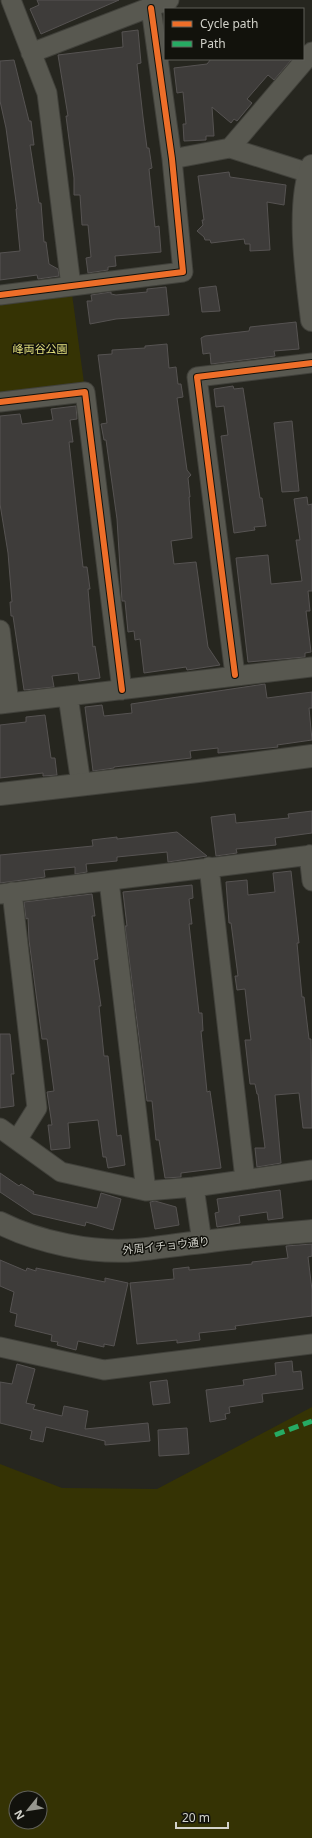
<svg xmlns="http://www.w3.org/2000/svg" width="312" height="1838" font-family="'Noto Sans','Noto Sans JP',sans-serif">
  <rect width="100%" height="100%" fill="#26261f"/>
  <!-- green -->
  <path fill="#353304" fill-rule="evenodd" d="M72,294L84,383L0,394V303Z
    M312,1407V1838H0V1464L62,1488L157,1489ZM16,1798H40V1822H16Z"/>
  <!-- building -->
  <path fill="#3e3c3a" stroke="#565352" d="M37,0H119L41,34L30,9L39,5Z
    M138,30L141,63L137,64L143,117L147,148H149L152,168L149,169L155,227L159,226L161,252L115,256L116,266L108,267V270L88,273L86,258L91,257L88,225H82L80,195H74V178L66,116H68L58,55L123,47L122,32Z
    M211,59H292L274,80L268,75L247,99L252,103L237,121L234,119L231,123L212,107L214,136H206V140L184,141L183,124H186L183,92L177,93L174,68L207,64Z
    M14,60L29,121H31L34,145H30L39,203H41L44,242H46L49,264L58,269L59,276L38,279L37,275L0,280V253L20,251L16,209H17L6,128L0,101V61Z
    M229,172L230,177L286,185L284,205L267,202L270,250L250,251V244H245L244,239L211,243L210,240H205L204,237L197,231L203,225L202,220H204L198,176Z
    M216,286L220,311L202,312L199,288Z
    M166,287L169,315L116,319L90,324L87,301H92L91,295L111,292V294L116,295L147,292V289Z
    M296,322L299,349L274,351L275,356L211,364L210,353L203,354L201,338L205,336L249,331L250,327Z
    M167,344L169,368L176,367L178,384H181L183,397L177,398L187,470L191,475L188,478L190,497H189L192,538L171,541L174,564L196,562L208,647L220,665L187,670L186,667L144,673L140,639L135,640L134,631L128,632L125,601H122L117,519L106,440H104L101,424L107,423L98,355L112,354V350L145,348V346Z
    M233,386L234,389L243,388L260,498H262L266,526L254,527L255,530L234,533L221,436L228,435L224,406L216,407L214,389Z
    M76,406L77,419L70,420L73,442H69L83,567H87L90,589H88L93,647L95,646L100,678L79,681L78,673L52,676L54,687L24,690L13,616H11L10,602H12L8,553L0,504V416L20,414L22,424L53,420L51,409Z
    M292,421L299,491L282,492L274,423Z
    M307,497L308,505L312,504V591H308L310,611H306L311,652L305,653V657L248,662L236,558L268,555L271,584L302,581L296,540H300L294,499Z
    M265,684L267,698L312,692V708H309L312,740L277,745L278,747L218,753V748L190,751L191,758L114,767V768L93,771L85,707L102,705L104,716L132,713L131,704Z
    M45,715L51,758H55L57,775L43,776V773L0,778V725L26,722V717Z
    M312,811V833L275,838L276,845L236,849L237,853L216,856L211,817L235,814L236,823L289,818L288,814Z
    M177,832L207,856L168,862L167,852L117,857V861L86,864L87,872L75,874V867L44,870L45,877L0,883V855L93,846L92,840L117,837V839Z
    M291,871L299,943H297L302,997H304L309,1039H311L312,1128H303L299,1093L275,1095L281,1163L257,1167L255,1148H265L258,1094H257L255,1084H250L245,1040H251L248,1016L245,989L237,990L235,976H238L231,923H229L226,882L247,880L248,895L275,892L273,873Z
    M192,885L193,898L189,899L192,924H189L199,1013H202L203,1031H201L207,1092L210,1091L221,1168L181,1173V1177L165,1178L159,1140H156L152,1101H147L125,926H127L123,892Z
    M92,894L95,916H92L98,959L94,960L101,1006H99L104,1056H108L117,1136L121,1135L125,1165L108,1168L106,1157H103L98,1120L68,1123L70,1148L51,1150L48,1125H52L47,1092L54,1091L47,1039H42L29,940L28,918L26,919L24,902Z
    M0,1034H10L14,1074H11L14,1106L0,1108Z
    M0,1173L19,1186L21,1184L34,1192L33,1194L97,1208L101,1193L121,1199L113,1230L86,1222L85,1226L33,1214L0,1192Z
    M280,1190L283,1218L268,1220L267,1212L239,1216L240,1223L217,1227L215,1213L219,1212L217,1199Z
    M155,1201L176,1207L179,1225L155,1229L150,1202Z
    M312,1244V1256L308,1257L312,1290V1316L235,1326L236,1329L199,1333L200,1340L177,1343V1340L137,1344L130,1283L174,1279L173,1269L189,1267V1270L252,1264V1262L288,1258L286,1246Z
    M0,1260L26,1271L27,1268L36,1271V1268L105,1282V1278L128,1283L114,1346L104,1344V1347L78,1341L76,1350L57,1345L58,1342L51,1341L52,1335L15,1326L17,1314L10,1312L14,1292L0,1286Z
    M292,1361L293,1372L301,1371L303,1389L262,1394L263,1402L229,1407L230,1413L225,1414L226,1419L210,1422L206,1390L244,1385L243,1380L276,1375L275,1363Z
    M17,1364L35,1369L26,1403L35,1405L33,1409L62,1416L64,1406L88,1411L85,1429L148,1423L150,1441L105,1445V1441L46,1427L43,1442L30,1439L32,1431L0,1423V1382L12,1384Z
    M167,1380L170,1403L153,1405L150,1382Z
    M187,1428L189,1454L159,1456L158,1430Z"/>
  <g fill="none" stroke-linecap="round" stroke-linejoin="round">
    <defs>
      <path id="minor" d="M11,0L47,93L71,286
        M31,53L169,0
        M230,148L312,52
        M172,159L230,148L309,173
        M0,295L183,272L172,159L151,8
        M0,402L85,392L122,690
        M0,630L9,703
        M235,675L197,377L312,363
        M68,696L81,784
        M0,704L312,667
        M309,855L312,881
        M209,867L245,1179
        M109,881L146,1191
        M12,892L37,1108L17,1140
        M0,894L312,855
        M0,1128L61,1172L146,1191L194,1187L312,1170
        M194,1187L202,1242
        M0,1347L104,1370L312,1344"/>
      <path id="tertiary" d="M312,166C296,204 307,278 312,320
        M0,794L198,771L312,756
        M0,1223C38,1242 93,1254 136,1250C158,1248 180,1244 203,1242C239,1237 276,1234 312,1231"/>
    </defs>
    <!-- minor casing -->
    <use href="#minor" stroke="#41413b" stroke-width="21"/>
    <!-- tertiary casing -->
    <use href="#tertiary" stroke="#41413b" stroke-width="24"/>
    <!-- minor -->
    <use href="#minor" stroke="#585850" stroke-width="19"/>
    <!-- tertiary -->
    <use href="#tertiary" stroke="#585850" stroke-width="22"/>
    <!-- quiet -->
    <path stroke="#26ab63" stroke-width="5" stroke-dasharray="10 5" stroke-linecap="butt" d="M275,1435L312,1421"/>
    <defs>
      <path id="cycleway" d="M0,295L183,272L172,159L151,8
        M0,402L85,392L122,690
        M235,675L197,377L312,363"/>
    </defs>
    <!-- cycleway casing -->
    <use href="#cycleway" stroke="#12120c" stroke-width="8"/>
    <!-- cycleway -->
    <use href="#cycleway" stroke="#ee6e29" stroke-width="6"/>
  </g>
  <g text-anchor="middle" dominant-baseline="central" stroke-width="3" stroke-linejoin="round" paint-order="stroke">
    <!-- park labels -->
    <g font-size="11" fill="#e4e17d" stroke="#12120c">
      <text x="40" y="348">峰両谷公園</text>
    </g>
    <!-- street labels -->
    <g font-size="11" fill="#d2d2ca" stroke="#12120c">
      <text transform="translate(166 1245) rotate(-6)">外周イチョウ通り</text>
    </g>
  </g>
  <!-- legend -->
  <rect x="164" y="8" width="140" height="52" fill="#12120c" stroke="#5f5f58"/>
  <rect x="172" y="21" width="20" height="6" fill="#ee6e29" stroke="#5f5f58"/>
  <text x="200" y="28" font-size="12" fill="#d2d2ca">Cycle path</text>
  <rect x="172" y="41" width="20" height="6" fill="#26ab63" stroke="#5f5f58"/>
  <text x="200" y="48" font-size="12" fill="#d2d2ca">Path</text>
  <!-- north arrow -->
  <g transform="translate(28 1810) rotate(240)"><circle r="19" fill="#12120c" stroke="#5f5f58"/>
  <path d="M0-3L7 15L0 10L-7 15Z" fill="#96968e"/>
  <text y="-6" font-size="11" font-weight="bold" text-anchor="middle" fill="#d2d2ca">N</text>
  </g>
  <!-- scale -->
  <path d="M176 1822v6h52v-6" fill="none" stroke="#d2d2ca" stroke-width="2"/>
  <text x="182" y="1822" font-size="12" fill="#d2d2ca" stroke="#12120c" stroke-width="3" paint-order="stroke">20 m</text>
</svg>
